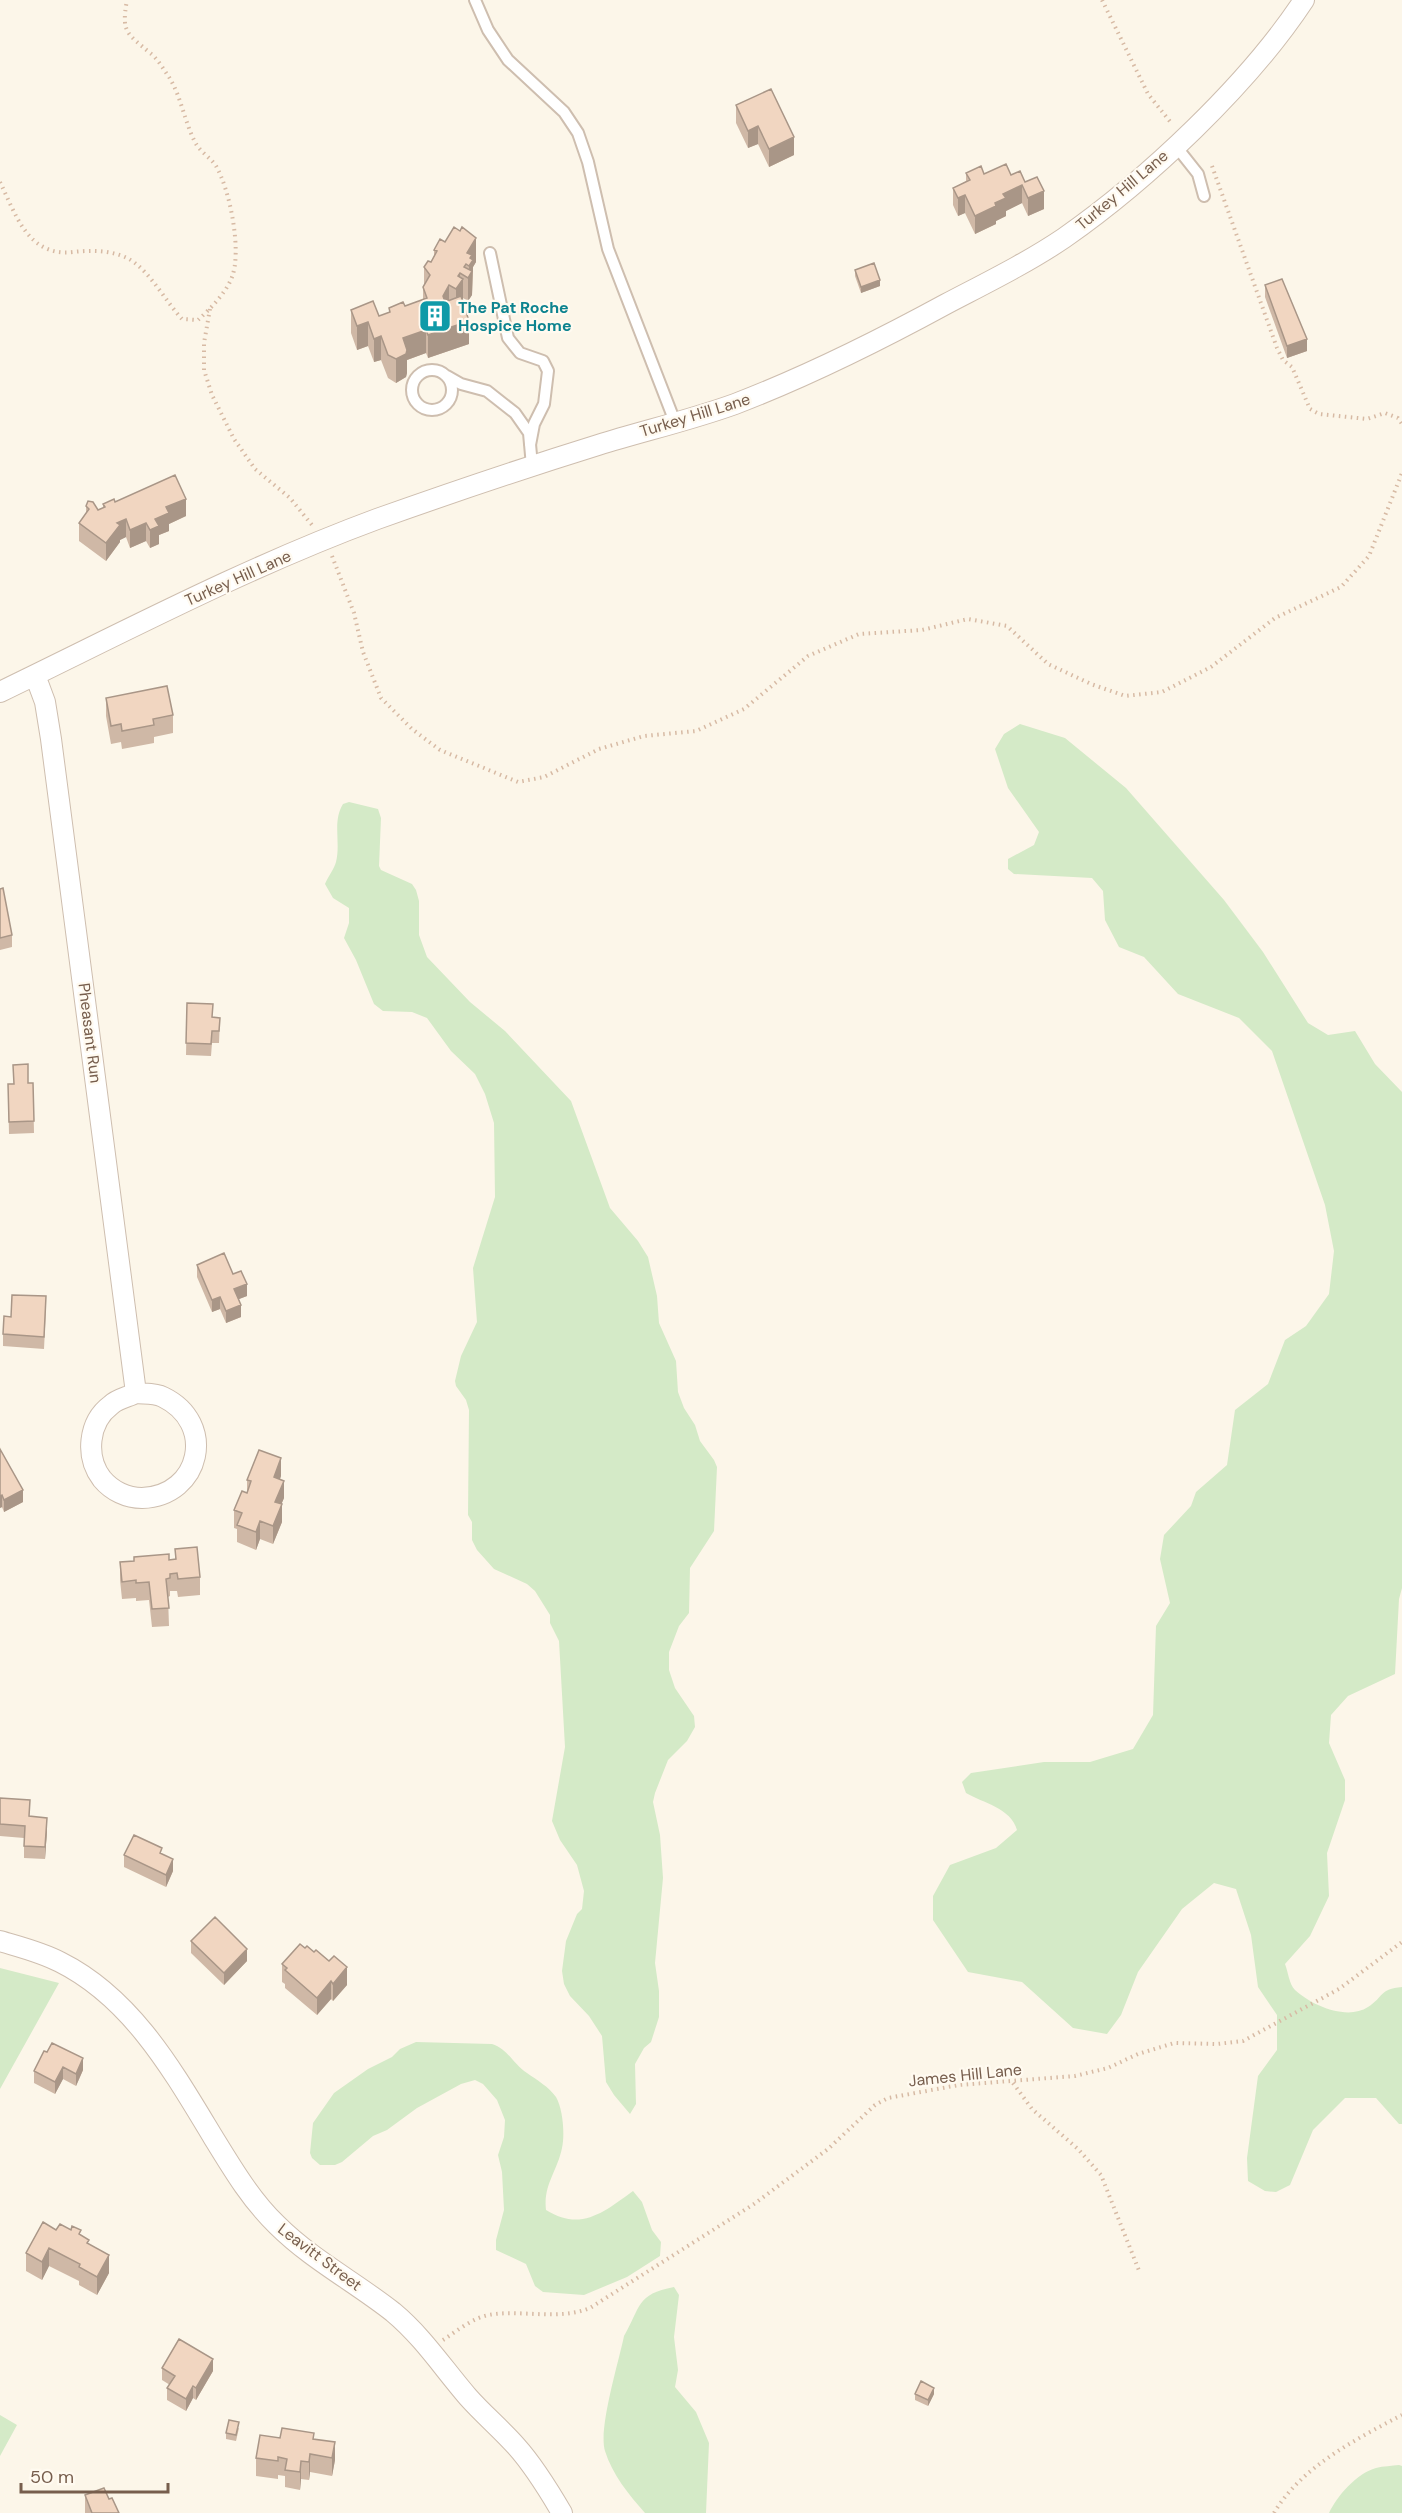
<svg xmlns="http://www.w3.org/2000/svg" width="1402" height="2513" font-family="'DM Sans',sans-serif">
  <rect width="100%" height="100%" fill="#fcf6e9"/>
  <!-- green -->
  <path fill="#d4eac7" d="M1020,724L1065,738L1126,788L1224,900L1263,952L1308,1023L1328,1035L1355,1031L1375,1064L1402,1092V1588L1399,1599L1395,1674L1348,1696L1331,1715L1329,1743L1345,1780V1800L1327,1853L1329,1896L1310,1936L1285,1964C1288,1971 1289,1984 1295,1990C1311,2005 1347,2021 1368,2007C1384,1997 1379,1989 1402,1987V2124H1399L1376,2098H1345L1313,2130L1290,2185L1276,2192L1265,2191L1248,2181L1247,2158L1258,2076L1277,2050V2015L1258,1987L1251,1935L1236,1889L1214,1883L1182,1909L1138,1972L1121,2015L1107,2034L1073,2028L1022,1982L968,1972L933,1920V1896L950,1865L996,1848L1017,1830C1011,1808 983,1803 966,1793L962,1782L971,1773L1044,1762H1090L1133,1749L1153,1715L1156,1626L1170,1603L1160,1559L1164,1535L1191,1506L1196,1492L1227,1465L1235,1410L1268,1384L1285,1340L1306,1326L1329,1294L1334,1251L1325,1205L1272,1051L1239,1018L1178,994L1144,957L1119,947L1105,920L1103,891L1092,878L1014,874L1008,869V859L1034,845L1039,832L1008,788L995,749L1004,734Z
    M349,802L378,809L381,818L379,866L381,870L412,884L416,890L419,901V935L427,957L470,1002L505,1031L571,1101L610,1208L638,1241L648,1257L657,1296L659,1323L676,1361L678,1392L684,1408L695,1425L700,1441L714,1460L717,1467L714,1531L690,1568L689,1613L679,1626L669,1652V1670L675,1688L694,1716L695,1727L687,1741L668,1760L655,1793L653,1802L660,1835L663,1878L655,1963L659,1991V2017L651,2042L644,2048L635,2064L636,2104L630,2114L614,2095L606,2082L602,2036L589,2016L570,1996L564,1984L562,1971L566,1941L577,1914L582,1909L584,1891L577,1865L560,1840L552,1821L565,1747L559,1641L550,1623V1615L535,1591L527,1584L494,1569L477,1550L472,1540V1522L468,1515L469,1410L466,1400L456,1386L455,1381L461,1356L477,1322L473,1268L495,1197L494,1123L485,1094L475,1074L451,1051L427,1018L412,1012L383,1011L374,1004L356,960L344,938L349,923V908L333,898L325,884C328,877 334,869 336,862C341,842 332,822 343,804Z
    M0,1968L59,1983L0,2089Z
    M416,2042L492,2044C508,2049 513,2064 527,2073C537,2080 549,2087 556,2097C563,2109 565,2135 562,2148C557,2172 543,2185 546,2210C581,2232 604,2212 633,2191L642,2202L652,2230L661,2242L660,2256L627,2277L584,2295L543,2292L535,2286L526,2264L496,2250V2240L504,2210L502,2172L498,2155L504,2137L505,2120L497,2100L483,2084L475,2080L461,2084L417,2108L387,2130L373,2136L342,2162L335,2165H320L312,2158L310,2153L313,2123L334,2093L368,2069L392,2057L400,2049Z
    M674,2287L679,2295L674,2337L678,2370L675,2387L696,2412L709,2443L706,2513H645C629,2495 612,2474 605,2451C598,2429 619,2361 624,2336C641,2307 636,2294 674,2287Z
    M0,2415L17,2425L0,2456Z
    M1399,2465L1402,2466V2513H1329C1337,2496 1357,2473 1376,2468C1383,2466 1392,2466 1399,2465Z"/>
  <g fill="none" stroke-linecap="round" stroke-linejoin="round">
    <defs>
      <path id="service" d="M475,0L488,30L508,60L564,112L578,133L588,162L608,249L675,422
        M1175,145L1198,174L1204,196
        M490,253L508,338L520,353L543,361L548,371L544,404L534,424L530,445
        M412 390a20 20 0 1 1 40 0a20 20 0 1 1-40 0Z
        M447,376L461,384L487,391L515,413L529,433L532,466"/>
      <path id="minor" d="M35,675L45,702L51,739L136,1393C144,1394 155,1393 163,1397C217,1423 201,1496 142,1498C127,1498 112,1491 102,1479C85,1457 88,1422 111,1405C117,1399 128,1397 136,1393
        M0,692C124,632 247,567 377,519C450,493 524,468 598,445C643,431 691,420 735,404C808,376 878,341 946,304C986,283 1027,263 1064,238C1147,180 1248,85 1304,0
        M0,1941C20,1947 41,1952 60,1962C132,1998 173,2071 213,2137C232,2168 251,2200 277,2225C311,2259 355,2282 393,2312C423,2337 443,2368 468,2397C483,2414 501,2429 516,2446C534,2466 548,2489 562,2513"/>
    </defs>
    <!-- service casing -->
    <use href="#service" stroke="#cebeaf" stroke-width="14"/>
    <!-- minor casing -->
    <use href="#minor" stroke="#cebeaf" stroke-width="22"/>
    <!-- path -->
    <path stroke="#d7baa4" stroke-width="4" stroke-dasharray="1.5 4.5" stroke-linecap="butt" d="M1102,0L1148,94L1172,124
      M1212,166L1277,348L1283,360L1292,367L1310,409L1319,414L1367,419L1385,413L1398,418L1402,424
      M0,182C16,215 28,257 73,252C91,250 110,250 127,258C148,268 166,302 182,319L198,320C210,309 226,293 232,277C242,251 230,190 216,166C210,157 200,152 195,142C184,121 181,94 167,74C162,67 157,58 150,53C127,33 121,33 127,0
      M210,309L204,343V370L212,395L234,439L255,469L290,498L312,525
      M332,556L354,613L363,652L381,698L412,729L440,750L518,782L544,777L599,749L644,736L696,731L744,709L808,656L859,634L922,630L968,619L1007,626L1048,664L1091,684L1125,696L1162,692L1211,667L1275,618L1341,587L1369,556L1402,473
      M1013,2083L1032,2109L1078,2149L1101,2175L1140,2273
      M443,2340C457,2331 471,2319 488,2315C521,2309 558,2321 590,2308L754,2204L828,2149L875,2105L888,2098L959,2085L1075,2076L1108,2068L1138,2054L1174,2043L1217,2044L1243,2041L1339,1989L1402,1942
      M1274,2513C1301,2467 1356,2439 1402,2415"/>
    <!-- service -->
    <use href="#service" stroke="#fff" stroke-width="10"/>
    <!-- minor -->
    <use href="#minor" stroke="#fff" stroke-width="20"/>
  </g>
  <!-- wall -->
  <path fill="#cfb8a6" d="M736,105L794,155L769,167L758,144L748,148L736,123Z
    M966,173L1011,175L1025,182L1044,209L1028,216L1022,203L1006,211V216L996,221V224L975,234L965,213L958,216L953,205V188L966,181Z
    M434,250L476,262L473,267L472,295L468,301L463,298L469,344L428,358L426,353L407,360V373L406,377L396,383L388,378L381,360L374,362L368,346L357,350L351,333V310L379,316L389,313V308L405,306L423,300V287L424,285V267L431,262L434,258Z
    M855,270L880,286L861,293L855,276Z
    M1265,285L1307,351L1287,358L1265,297Z
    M115,502L186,516L169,524V531L159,535V544L150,548L146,541L130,548L126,537L120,540V542L106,561L79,541V523L86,514V506L98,510L103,508V504Z
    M106,698L173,715V733L154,737V743L122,749L121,742L111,744L106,716Z
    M0,889L12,935V947L0,950Z
    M187,1003L213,1017L220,1018L219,1043H212L211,1056L186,1055Z
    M33,1083L34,1133L9,1134L8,1084Z
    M197,1265L233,1274L247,1296L239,1299L241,1317L226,1323L220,1309L212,1312L197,1277Z
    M46,1308L44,1349L3,1346V1334L11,1317Z
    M0,1449L23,1502L4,1512L2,1507L0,1508Z
    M281,1476L280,1479L284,1498L281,1504L282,1522L273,1544L260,1539L256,1550L237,1542V1529L234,1528V1510L247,1493V1480Z
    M175,1549L200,1577V1595L178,1597L177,1591H170V1596L168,1597L169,1626L152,1627L149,1600L136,1601V1598L122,1599L120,1580V1562L175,1559Z
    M0,1798L29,1816L47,1830L45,1859L24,1858V1838L0,1836Z
    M162,1854L173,1871L166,1887L124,1867V1855Z
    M191,1941L247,1961L224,1985L191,1953Z
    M282,1964L347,1985L333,2001L331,1999L317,2015L285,1988V1984L282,1982Z
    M47,2052L83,2070L76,2086L63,2079L55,2094L34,2083V2071Z
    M56,2230L81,2235L89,2244L109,2273L97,2295L79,2285V2281L49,2266L42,2280L26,2271V2253Z
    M162,2368L213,2371L196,2400L193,2398L186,2411L167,2400V2388L170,2385L162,2380Z
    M915,2394H934L928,2406L915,2400Z
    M239,2428L236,2441L226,2439V2433Z
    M314,2439L335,2460L332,2476L310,2472L309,2480L301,2479L300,2490L285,2487V2476L278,2475V2479L256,2476V2458Z
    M85,2495L109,2499L119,2513H85Z"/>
  <!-- shaded-wall -->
  <path fill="#a99687" d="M758,126V144L748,148V131Z
    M794,137V155L769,167V149Z
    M1022,185V203L1006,211V216L996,221V224L975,234V216L995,203L1003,194Z
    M1044,191V209L1028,216V198Z
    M965,195V213L958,216V198Z
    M476,238V262L473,267L472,295L468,301V278L469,275V266L467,253Z
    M460,273V283L463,279V302L456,312V289L458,276Z
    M880,280V286L861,293V287Z
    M449,285V309L443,319V296Z
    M469,321V344L428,358V335Z
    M368,322V346L357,350V326Z
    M426,330V353L407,360V373L406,377L396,383V359L403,338Z
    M381,336V360L374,362V339Z
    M1307,339V351L1287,358V346Z
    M186,499V516L169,524V531L159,535V544L150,548V530L155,519L166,507Z
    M126,519V537L120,540V542L106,561V543L117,523Z
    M146,523V541L130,548V530Z
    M247,1284V1296L234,1301V1289Z
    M220,1297V1309L212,1312V1300Z
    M241,1305V1317L226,1323V1311Z
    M281,1458V1476L274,1495V1477Z
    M284,1481V1498L275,1520V1502Z
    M23,1490V1502L4,1512V1500Z
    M2,1495V1507L0,1508V1496Z
    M282,1504V1522L273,1544V1526Z
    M260,1521V1539L256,1550V1532Z
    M47,1818V1830L45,1859V1847Z
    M173,1859V1871L166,1887V1875Z
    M247,1949V1961L224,1985V1973Z
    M347,1967V1985L333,2001V1984Z
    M331,1981V1999L317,2015V1998Z
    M83,2058V2070L76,2086V2074Z
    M63,2067V2079L55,2094V2082Z
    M49,2248V2266L42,2280V2262Z
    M109,2255V2273L97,2295V2277Z
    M213,2359V2371L196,2400V2388Z
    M193,2386V2398L186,2411V2399Z
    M934,2388V2394L928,2406V2400Z
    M335,2442V2460L332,2476V2458Z
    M310,2454V2472L309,2480V2462Z
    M301,2461V2479L300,2490V2472Z"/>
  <!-- building -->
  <path fill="#f1d6c1" stroke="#a99687" stroke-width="1.5" d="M771,89L794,137L769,149L758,126L748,131L736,105Z
    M1006,164L1011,175L1020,171L1025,182L1037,177L1044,191L1028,198L1022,185L1003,194L1006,198L995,203L996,206L975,216L965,195L958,198L953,188L970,180L966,173L981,166L984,174Z
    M454,227L460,231L462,227L476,238L467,253L472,255L470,258L473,260L469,266L466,264L464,267L472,271L468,278L460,273L458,276L463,279L456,289L449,285L443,296L445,302L461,296L469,321L428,335L426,330L403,338L407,350L406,354L396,359L388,355L381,336L374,339L368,322L357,326L351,310L373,301L379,316L390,312L389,308L403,302L405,306L427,298L423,287L430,275L424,267L428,261L431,262L437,251L434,250L440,239L445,242Z
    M874,263L880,280L861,287L855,270Z
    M1282,279L1307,339L1287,346L1265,285Z
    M175,475L186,499L166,507L169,513L155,519L159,526L150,530L146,523L130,530L126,519L117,523L120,525L106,543L79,523L89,509L86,506L88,501L93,502L98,510L105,507L103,504L114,499L115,502Z
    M167,686L173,715L153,719L154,725L122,731L121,724L111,726L106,698Z
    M3,888L12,935L0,938V889Z
    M187,1003L213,1004L212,1017L220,1018L219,1031H212L211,1044L186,1043Z
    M28,1064V1083H33L34,1121L9,1122L8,1084H14L13,1065Z
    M224,1253L233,1274L241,1271L247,1284L234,1289L241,1305L226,1311L220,1297L212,1300L197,1265Z
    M12,1295L46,1296L44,1337L3,1334L4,1316L11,1317Z
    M0,1449L23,1490L4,1500L2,1495L0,1496Z
    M259,1450L281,1458L274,1477L284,1481L275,1502L282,1504L273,1526L260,1521L256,1532L237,1525L242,1513L234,1510L242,1491L247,1493L251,1481L247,1480Z
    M197,1547L200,1577L178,1579L177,1573L170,1574V1578L166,1579L169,1608L152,1609L149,1582L136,1583V1580L122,1582L120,1562L134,1561V1557L169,1554V1560L176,1559L175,1549Z
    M0,1798L30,1800L29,1816L47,1818L45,1847L24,1846L25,1826L0,1824Z
    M134,1835L162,1848L160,1853L173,1859L166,1875L124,1855Z
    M215,1917L247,1949L224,1973L191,1941Z
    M300,1944L305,1948L307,1946L314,1952L316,1950L329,1961L334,1956L347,1967L333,1984L331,1981L317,1998L285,1970L287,1968L282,1964Z
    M52,2043L83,2058L76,2074L63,2067L55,2082L34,2071L44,2051L47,2052Z
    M43,2222L56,2230L60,2224L71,2230L72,2226L81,2230L79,2234L89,2240L87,2243L109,2255L97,2277L79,2267L80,2264L49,2248L42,2262L26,2253Z
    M179,2339L213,2359L196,2388L193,2386L186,2399L167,2388L175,2376L162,2368Z
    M921,2381L934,2388L928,2400L915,2394Z
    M229,2420L239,2422L236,2435L226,2433Z
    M282,2428L314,2433L313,2439L335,2442L332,2458L310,2454L309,2462L301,2461L300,2472L285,2470L287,2459L278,2457V2461L256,2458L260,2435L280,2438Z
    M104,2488L109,2499L112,2498L119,2513H92L85,2495Z"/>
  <!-- icons -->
  <defs>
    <symbol id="building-square" viewBox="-11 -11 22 22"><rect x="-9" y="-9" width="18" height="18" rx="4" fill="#0f9aa8" stroke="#fffaf0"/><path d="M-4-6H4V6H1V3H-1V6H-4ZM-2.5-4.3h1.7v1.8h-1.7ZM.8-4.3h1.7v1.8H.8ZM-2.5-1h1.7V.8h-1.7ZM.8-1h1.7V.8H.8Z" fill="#fff"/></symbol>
  </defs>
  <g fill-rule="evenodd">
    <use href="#building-square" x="416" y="297" width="38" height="38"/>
  </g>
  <g text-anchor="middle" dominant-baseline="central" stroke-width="4.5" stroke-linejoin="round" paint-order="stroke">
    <!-- street labels -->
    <g font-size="16" fill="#775e4d" stroke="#fffaf0">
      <text transform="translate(1122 190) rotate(-40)">Turkey Hill Lane</text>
      <text transform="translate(695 415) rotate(-17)">Turkey Hill Lane</text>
      <text transform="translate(238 578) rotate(-24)">Turkey Hill Lane</text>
      <text transform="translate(90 1033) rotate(83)">Pheasant Run</text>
      <text transform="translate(965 2075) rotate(-6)">James Hill Lane</text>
      <text transform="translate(320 2257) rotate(37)">Leavitt Street</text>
    </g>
    <!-- culture labels -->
    <g font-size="16" font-weight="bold" fill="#0d838f" stroke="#fffaf0" text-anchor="start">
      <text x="458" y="307">The Pat Roche<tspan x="458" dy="18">Hospice Home</tspan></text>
    </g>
  </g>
  <!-- scale -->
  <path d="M21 2483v9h147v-9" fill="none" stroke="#775e4d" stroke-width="3"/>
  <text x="30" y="2483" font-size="18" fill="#775e4d" stroke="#fffaf0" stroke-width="4.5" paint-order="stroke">50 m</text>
</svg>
